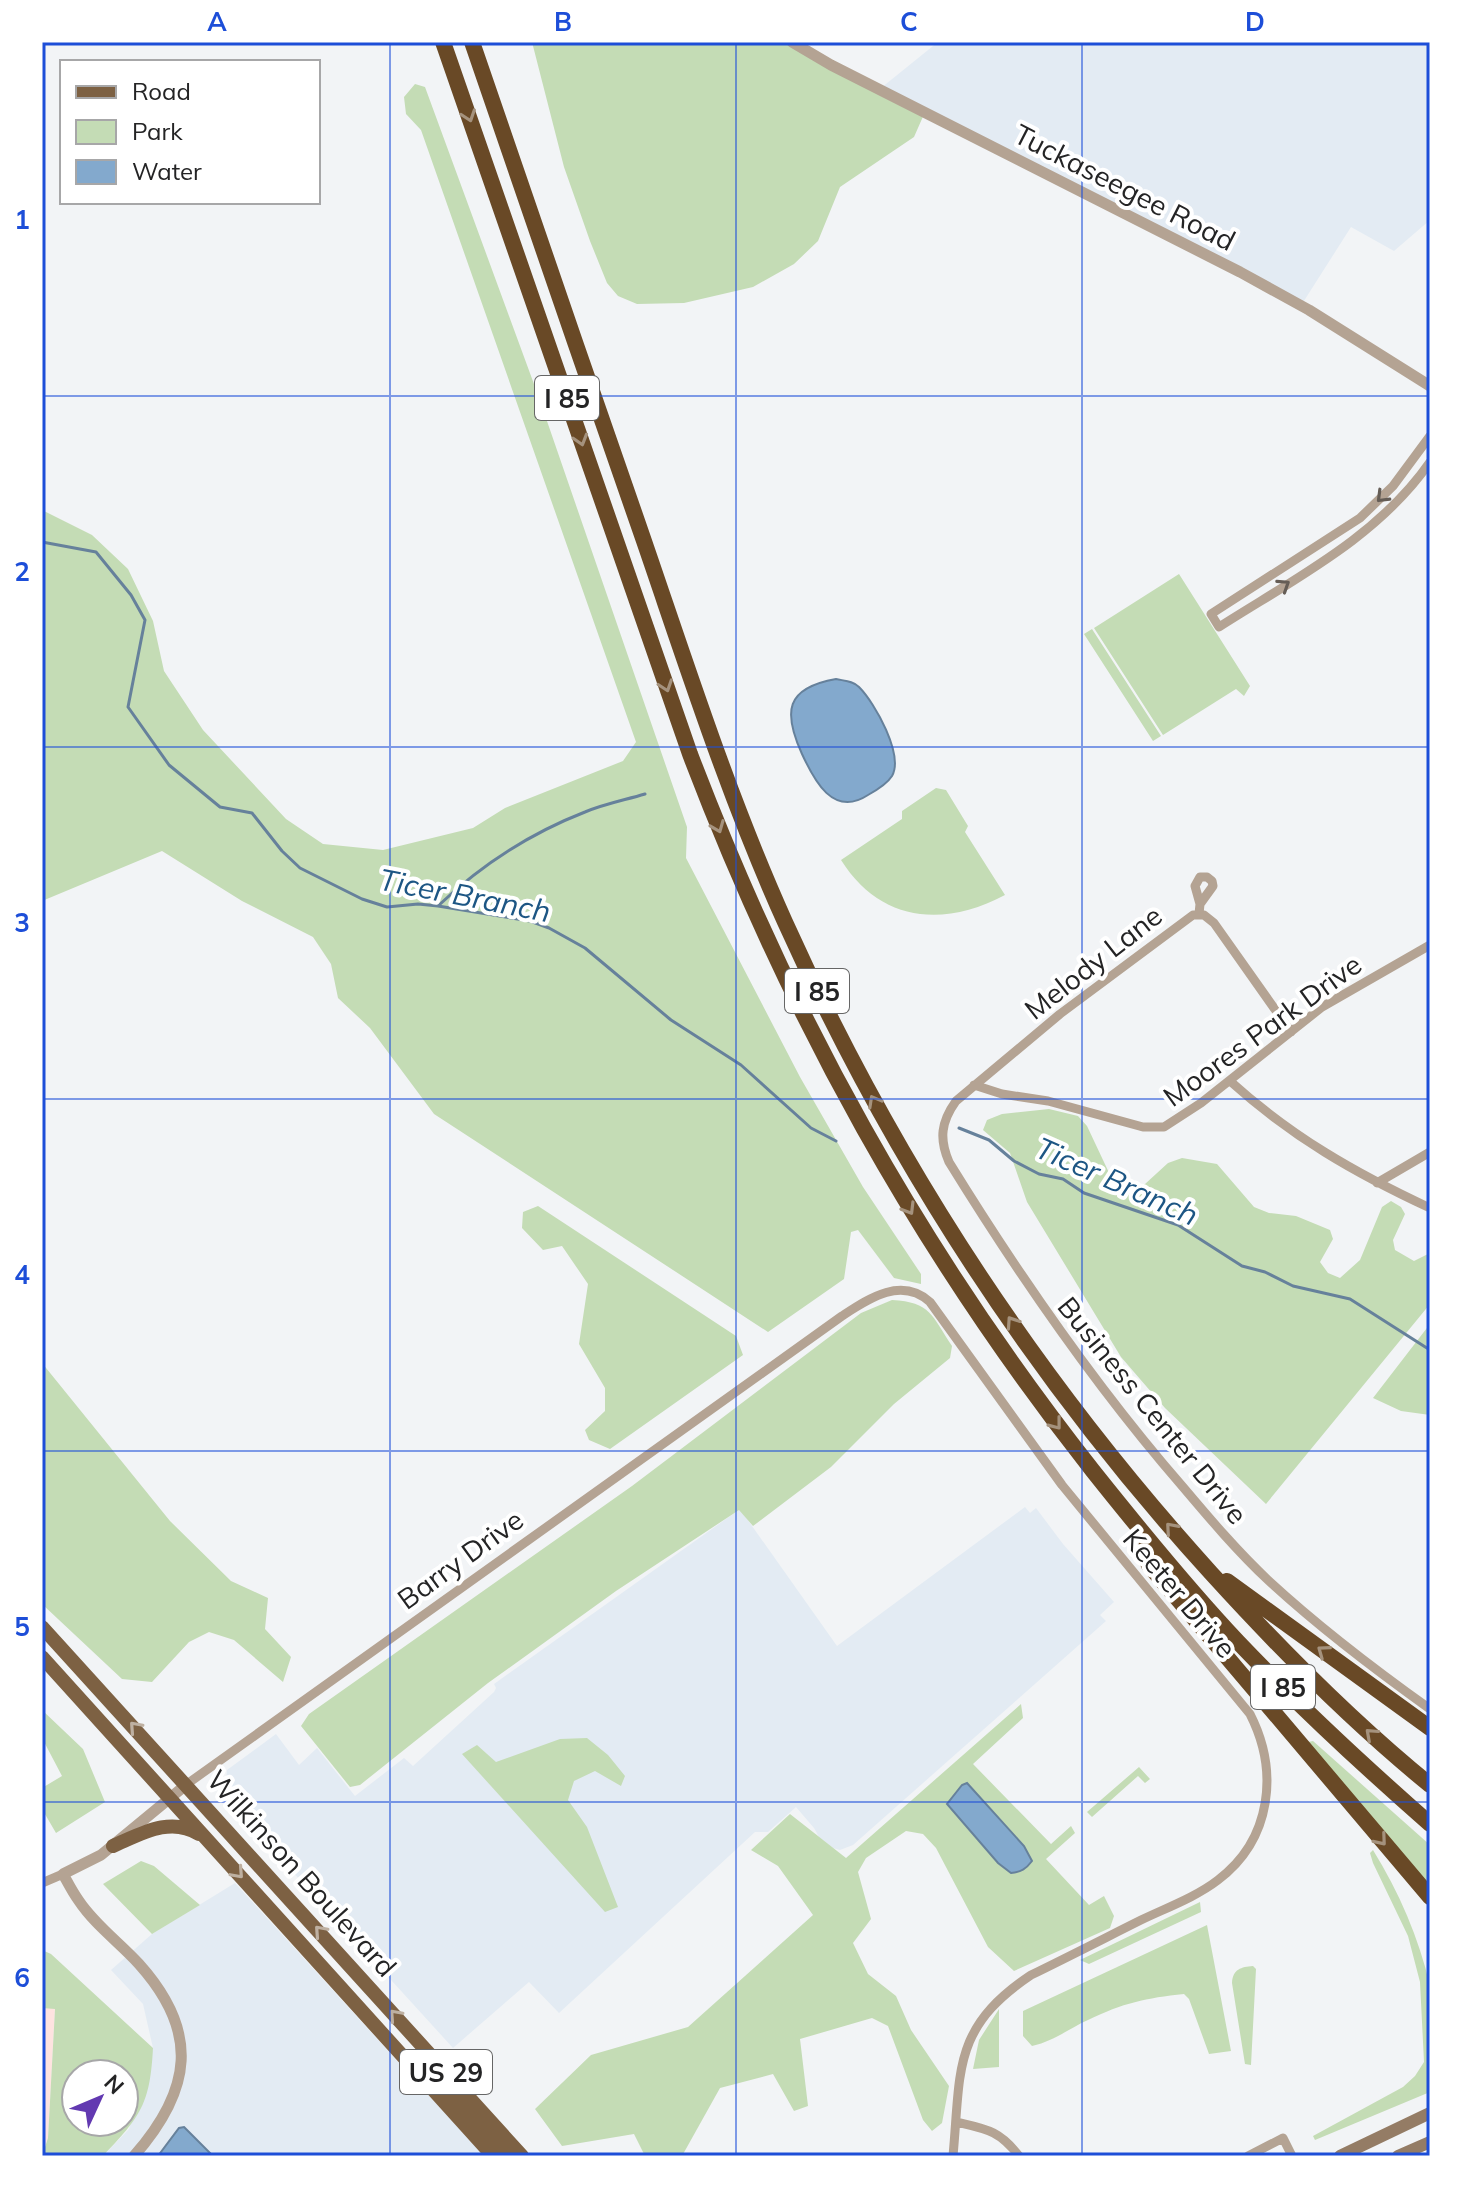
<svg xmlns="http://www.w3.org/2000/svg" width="1472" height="2198" font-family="Mulish,sans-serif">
  <rect width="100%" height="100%" fill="#f2f4f6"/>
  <!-- built -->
  <path fill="#e3ebf3" d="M938,42H1430V220L1394,251L1351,227L1302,304L881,88Z
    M1025,1507L1030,1513L1036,1508L1063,1544L1114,1602L1100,1615L1106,1621L853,1845L840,1850L833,1848L819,1837L814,1828L796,1807L768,1832H755L559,2013L529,1982L453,2048L270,1847L225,1793L227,1770L276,1734L299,1765L317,1748L355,1796L404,1758L413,1766L494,1692L496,1688L494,1684L740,1509L837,1646Z
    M235,1883L484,2156H103L129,2129L153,2048L143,2004L111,1970L152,1934Z"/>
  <!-- industrial -->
  <path fill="#fee3e0" d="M42,2008H55L48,2138L42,2154Z"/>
  <!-- green -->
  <path fill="#c4dcb5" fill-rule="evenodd" d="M532,42H792L925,112L914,137L840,187L818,241L794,264L753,287L684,303L637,304L618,296L607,283L590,241L564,167Z
    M415,84L425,87L538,395L687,827L686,858L800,1077L863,1187L921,1274V1284L894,1278L858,1230L851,1232L844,1279L768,1332L434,1114L370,1028L338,998L331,964L313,937L242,901L162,851L42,901V510L92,535L128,569L153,621L164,671L203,730L286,819L323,844L383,850L473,828L505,808L623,761L636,742L421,130L406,114L404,97Z
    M1179,574L1250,686L1244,696L1236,689L1163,735L1094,628Z
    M1092,629L1161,736L1153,741L1084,634Z
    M936,788L946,790L968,826L965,832L1005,895C943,928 880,922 841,860L902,819V811Z
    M1049,1109L1078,1116L1087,1126L1111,1177L1127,1187L1145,1184L1168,1163L1182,1158L1217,1164L1254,1207L1269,1213L1296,1216L1330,1230L1333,1239L1320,1262L1328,1273L1340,1278L1360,1260L1382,1207L1391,1201L1401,1207L1405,1214L1393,1240L1395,1250L1414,1261L1430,1253V1304L1266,1504L1165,1408L1121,1357L1027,1202L1010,1153L983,1130L987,1120L1002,1114Z
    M538,1206L736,1336L743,1355L610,1449L589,1440L585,1430L605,1411V1388L579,1344L588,1284L562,1246L543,1250L522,1228L523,1212Z
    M892,1300C931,1302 932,1316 952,1346L950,1358L894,1404L831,1467L753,1526L739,1510L616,1591L488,1683L360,1785L350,1787L301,1726L309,1714L632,1486L861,1313Z
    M1430,1324V1415L1401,1411L1373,1398Z
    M42,1363L170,1521L231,1581L268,1598L265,1629L291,1657L283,1682L234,1640L209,1632L189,1642L152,1682L122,1679L42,1604Z
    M1021,1704L1023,1718L973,1764L1051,1844L1071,1826L1075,1833L1046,1859L1089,1905L1104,1896L1114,1916L1110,1928L1014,1971L988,1947L936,1848L923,1834L906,1831L866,1858L858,1872L871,1919L853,1943L868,1974L896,1996L911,2030L949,2086L942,2123L932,2131L923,2120L888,2026L872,2018L800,2039L808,2106L794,2111L773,2074L720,2088L682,2156H645L634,2134L562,2146L535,2109L591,2055L688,2027L813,1915L778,1866L751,1850L790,1814L846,1858Z
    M42,1710L83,1749L105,1802L56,1833L42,1809V1788L62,1776L42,1738Z
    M587,1738L608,1755L625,1776L621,1786L595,1771L574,1781L568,1800L587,1827L618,1907L605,1912L462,1754L477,1745L496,1762L560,1739Z
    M1313,1741L1430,1845V1890L1308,1742Z
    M1139,1767L1150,1779L1145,1783L1138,1776L1092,1817L1087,1812Z
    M1373,1850C1399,1892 1419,1938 1430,1986V2092L1315,2140L1313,2136L1403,2087L1415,2076L1424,2062L1420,1982L1408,1936L1373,1863L1370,1853Z
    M141,1861L154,1866L200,1905L152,1934L103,1884Z
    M1200,1902L1201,1912L1089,1964L1080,1960Z
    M1207,1925L1231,2051L1209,2054L1189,1999L1184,1994C1146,1998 1123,2003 1088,2020C1068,2029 1054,2041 1032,2046L1023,2036V2011Z
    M42,1950L51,1954L153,2048C150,2104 141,2116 103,2156H42L48,2138L55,2009L42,2008ZM76,2074H124V2122H76Z
    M1253,1966L1256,1969L1251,2065L1245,2064L1232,1983C1233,1969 1241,1967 1253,1966Z
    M999,2009V2067L973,2069L979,2040Z"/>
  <!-- water -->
  <path fill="#83a9cd" stroke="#66819b" stroke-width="2" d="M836,679C845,681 853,681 859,687C875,703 904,755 892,776C887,784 877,790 868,795C833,818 814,780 802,754C783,712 785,688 836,679Z
    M967,1783L1024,1846L1032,1861C1026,1869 1021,1872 1011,1873L998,1863L947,1804L962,1785Z
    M184,2127L213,2156H158L179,2128Z"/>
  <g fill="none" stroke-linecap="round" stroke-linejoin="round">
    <!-- stream -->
    <path stroke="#66819b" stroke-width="3" d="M42,542L96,552L131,595L145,620L128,707L169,765L220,807L252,813L282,851L300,868L362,899L387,907L418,904L438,906L530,921L549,928L585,948L671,1020L741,1065L811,1128L836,1141
      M438,906C480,866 531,833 585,812C604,804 625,800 645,794
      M959,1128L989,1140L1014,1161L1039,1174L1063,1179L1084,1193L1178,1225L1242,1266L1265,1272L1293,1286L1350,1299L1430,1350"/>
    <!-- minor -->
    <path stroke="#b4a393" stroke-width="9" d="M1430,436L1393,486L1360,518L1211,614L1219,627C1294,579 1378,537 1430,462
      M1199,914L1200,904L1195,886L1200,877H1207L1212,881L1213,886L1200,904
      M1291,1032L1214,923L1204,915H1193L1060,1014L956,1101C941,1122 939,1139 949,1162C1020,1277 1095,1386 1183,1487C1210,1519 1238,1552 1269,1581C1320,1628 1374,1669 1430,1709
      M1230,1081C1292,1137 1355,1173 1430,1208
      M974,1085L1002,1094L1048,1101L1143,1127H1164L1201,1103L1322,1007L1430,945
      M1377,1183L1430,1152
      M187,1784L842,1316C868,1299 901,1276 930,1302L1062,1485L1250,1714C1279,1771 1272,1839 1218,1880C1196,1897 1166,1908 1141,1920C1105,1938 1068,1957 1031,1975C952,2028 961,2070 953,2156
      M42,1883L63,1874
      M956,2122C986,2129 999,2130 1019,2156
      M1248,2156L1283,2138L1292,2156"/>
    <!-- tertiary -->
    <path stroke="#b4a393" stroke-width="11" d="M792,42L831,65L1240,272L1309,310L1430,386
      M134,2156C192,2090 200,2032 139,1964C120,1943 95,1925 79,1901C73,1893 68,1883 63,1874L101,1855L187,1784"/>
    <!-- secondary -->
    <path stroke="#947c65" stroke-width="12" d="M1340,2156L1430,2113
      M1398,2156L1430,2142"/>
    <!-- primary -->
    <path stroke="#7d6143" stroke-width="14" d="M42,1627L522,2156
      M42,1657L493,2156
      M113,1846C141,1834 170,1816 199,1834
      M439,2091L457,2100L508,2156"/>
    <!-- motorway -->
    <path stroke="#694926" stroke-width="16" d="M443,42L690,754C790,1017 919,1250 1093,1471C1140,1530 1187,1588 1238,1642C1299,1706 1364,1766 1430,1824
      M472,42C529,208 586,375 644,541C688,669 729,798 785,922C892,1160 1036,1380 1211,1573C1280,1649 1351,1721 1430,1785
      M1147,1539L1146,1558L1149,1565L1430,1897
      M1227,1581L1430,1728"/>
  </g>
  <!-- one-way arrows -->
  <defs><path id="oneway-chevron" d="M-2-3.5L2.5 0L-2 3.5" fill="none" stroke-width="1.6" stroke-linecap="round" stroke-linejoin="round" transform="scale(2)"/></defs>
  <g stroke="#a5927d">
    <use href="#oneway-chevron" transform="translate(469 116) rotate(71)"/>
    <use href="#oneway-chevron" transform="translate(581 440) rotate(73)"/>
    <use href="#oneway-chevron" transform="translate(666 686) rotate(71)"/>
    <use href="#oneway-chevron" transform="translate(718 827) rotate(68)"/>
    <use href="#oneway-chevron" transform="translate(874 1101) rotate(-119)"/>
    <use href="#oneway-chevron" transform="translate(909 1209) rotate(59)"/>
    <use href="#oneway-chevron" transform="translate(1012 1322) rotate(-124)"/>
    <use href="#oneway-chevron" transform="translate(1056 1424) rotate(52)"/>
    <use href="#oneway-chevron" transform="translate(1171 1528) rotate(-131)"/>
    <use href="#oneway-chevron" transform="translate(1323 1651) rotate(-144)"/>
    <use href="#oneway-chevron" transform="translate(1371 1734) rotate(-138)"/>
    <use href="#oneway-chevron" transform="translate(1381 1840) rotate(50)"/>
  </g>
  <g stroke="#655d56">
    <use href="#oneway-chevron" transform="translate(1382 497) rotate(135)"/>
    <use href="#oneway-chevron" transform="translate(1284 585) rotate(-33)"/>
  </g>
  <g stroke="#beb0a1">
    <use href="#oneway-chevron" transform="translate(135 1727) rotate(-132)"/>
    <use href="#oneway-chevron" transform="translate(238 1873) rotate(48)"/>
    <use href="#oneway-chevron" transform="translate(320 1931) rotate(-132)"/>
    <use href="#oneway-chevron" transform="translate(395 2015) rotate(-132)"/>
  </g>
  <!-- grid -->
  <path fill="none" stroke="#1d4ed8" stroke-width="2" stroke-opacity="0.55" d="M390,42V2156M736,42V2156M1082,42V2156M42,396H1430M42,747H1430M42,1099H1430M42,1451H1430M42,1802H1430"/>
  <g text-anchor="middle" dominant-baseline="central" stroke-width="8" stroke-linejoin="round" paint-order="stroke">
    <!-- shield labels -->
    <g fill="#fff" stroke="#666" stroke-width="2">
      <rect x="535" y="376" width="64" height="44" rx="6"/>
      <rect x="785" y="969" width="64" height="44" rx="6"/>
      <rect x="1251" y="1665" width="64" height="44" rx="6"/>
      <rect x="400" y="2050" width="92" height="44" rx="6"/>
    </g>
    <g font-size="26" font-weight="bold" fill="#242425">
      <text x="567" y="398">I 85</text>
      <text x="817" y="991">I 85</text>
      <text x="1283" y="1687">I 85</text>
      <text x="446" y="2072">US 29</text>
    </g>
    <!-- street labels -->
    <g font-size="28" fill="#242425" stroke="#fff">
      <text transform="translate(1125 187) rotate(27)">Tuckaseegee Road</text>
      <text transform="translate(1093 962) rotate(-38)">Melody Lane</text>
      <text transform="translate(1262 1030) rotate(-36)">Moores Park Drive</text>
      <text transform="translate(1153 1410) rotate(51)">Business Center Drive</text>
      <text transform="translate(460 1559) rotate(-36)">Barry Drive</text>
      <text transform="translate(1180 1593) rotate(50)">Keeter Drive</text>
      <text transform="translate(302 1873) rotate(48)">Wilkinson Boulevard</text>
    </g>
    <!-- water labels -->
    <g font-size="30" font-style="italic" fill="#1d5684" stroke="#fff">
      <text transform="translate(465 895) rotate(11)">Ticer Branch</text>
      <text transform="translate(1117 1181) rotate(24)">Ticer Branch</text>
    </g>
  </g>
  <!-- border -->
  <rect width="1472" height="2198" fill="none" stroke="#ffffff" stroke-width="88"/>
  <!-- legend -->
  <rect x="60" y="60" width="260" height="144" fill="#ffffff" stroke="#a7a7a8" stroke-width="2"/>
  <rect x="76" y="86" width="40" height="12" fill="#7d6143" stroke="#a7a7a8" stroke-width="2"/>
  <text x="132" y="100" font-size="24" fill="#242425">Road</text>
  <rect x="76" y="120" width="40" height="24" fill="#c4dcb5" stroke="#a7a7a8" stroke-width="2"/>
  <text x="132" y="140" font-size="24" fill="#242425">Park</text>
  <rect x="76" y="160" width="40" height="24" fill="#83a9cd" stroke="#a7a7a8" stroke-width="2"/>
  <text x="132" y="180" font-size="24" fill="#242425">Water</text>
  <!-- north arrow -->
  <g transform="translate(100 2098) rotate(46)"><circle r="38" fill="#ffffff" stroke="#a7a7a8" stroke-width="2"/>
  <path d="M0-6L14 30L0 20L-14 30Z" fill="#6239b1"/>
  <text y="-12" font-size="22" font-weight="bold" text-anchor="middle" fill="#242425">N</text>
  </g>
  <rect x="44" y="44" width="1384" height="2110" fill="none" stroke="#1d4ed8" stroke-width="3"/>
  <g font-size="26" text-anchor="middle" font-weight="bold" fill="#1d4ed8">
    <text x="217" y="31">A</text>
    <text x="563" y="31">B</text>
    <text x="909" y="31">C</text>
    <text x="1255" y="31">D</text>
    <text x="22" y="229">1</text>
    <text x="22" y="581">2</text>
    <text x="22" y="932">3</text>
    <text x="22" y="1284">4</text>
    <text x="22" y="1636">5</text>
    <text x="22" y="1987">6</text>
  </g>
</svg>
